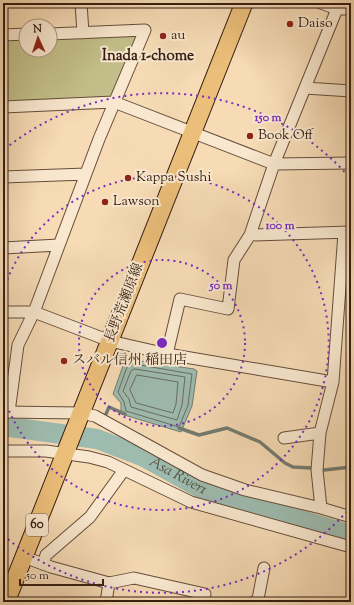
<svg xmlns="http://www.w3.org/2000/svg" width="354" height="605" font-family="'Sorts Mill Goudy','Noto Serif JP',serif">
  <rect width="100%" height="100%" fill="#f6dbb5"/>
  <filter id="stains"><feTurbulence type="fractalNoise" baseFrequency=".005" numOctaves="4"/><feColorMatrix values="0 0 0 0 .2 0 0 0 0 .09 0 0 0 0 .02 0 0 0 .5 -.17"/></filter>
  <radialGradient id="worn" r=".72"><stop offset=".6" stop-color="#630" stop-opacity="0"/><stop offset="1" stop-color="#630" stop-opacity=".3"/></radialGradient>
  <!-- green -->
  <path fill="#c2be89" stroke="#7c6e4e" d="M138,35L111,99L4,104V40L26,39V50H50V38Z"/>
  <!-- water -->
  <path fill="#9dbbaf" stroke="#737c70" d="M134,360L194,369L197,371L192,406L181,432L121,414V403L113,394L124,363Z"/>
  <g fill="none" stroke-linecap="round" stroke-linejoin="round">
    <!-- shore -->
    <path stroke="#696c60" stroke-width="1" d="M134,364L192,374L188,405L179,427L126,411L124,402L118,392L127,367Z
      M135,369L185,377L182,405L177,420L131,407L129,399L123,391L131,371Z
      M137,375L178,382L176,404L173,413L136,403L130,390Z"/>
    <!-- stream -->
    <path stroke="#737c70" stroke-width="3.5" d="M106,414L109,407L125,414
      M179,428L199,435L227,428L260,442L285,463L293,467L312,468
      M97,439L98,433
      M324,470L351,467"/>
    <!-- river -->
    <path stroke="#9dbbaf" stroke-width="20" id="s1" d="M3,426L97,439L144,457L213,495L265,509L351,535"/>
    <defs>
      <path id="minor" d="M81,3L83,33
        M321,3L337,9
        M3,35L26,34
        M305,88L351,91
        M3,107L114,102L274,164L351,163
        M3,177L86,174
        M344,233L333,382L320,433L317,470L321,508L351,517
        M250,235L350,232
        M3,248L59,245
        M3,312H34L99,139L145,30L50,34
        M333,382L167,354L180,299L228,309L234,260L250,235L274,164L337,9H351
        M3,412L81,413L95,416L202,475L245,490L321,508
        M9,412L18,345L34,312L110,341L167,354
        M284,438L320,433
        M3,451H46L89,457L108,462L191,502L351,547
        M24,557L51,567L109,583L106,602
        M43,564L46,555L90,517L124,470
        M109,583L134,578L205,594
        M254,602L258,599L264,568"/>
      <path id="primary" d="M6,602L244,3"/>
    </defs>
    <!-- minor casing -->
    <use href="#minor" stroke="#654d3b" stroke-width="13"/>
    <!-- primary casing -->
    <use href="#primary" stroke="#351e12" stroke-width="19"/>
    <!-- minor -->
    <use href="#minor" stroke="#f9e8cf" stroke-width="11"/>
    <!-- primary -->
    <use href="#primary" stroke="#ebbe7a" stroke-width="17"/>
  </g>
  <!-- distance rings -->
  <g fill="none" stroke="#7b2cbf" stroke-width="2" stroke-dasharray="2 4">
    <circle cx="162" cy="343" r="83"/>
    <path d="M3 291A167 167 0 1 1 3 395"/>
    <path d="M351 507A250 250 0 0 1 5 537M5 149A250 250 0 0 1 351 179"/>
  </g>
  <!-- markers -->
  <g fill="#8f2418" stroke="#f9e8cf" stroke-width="1.5">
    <circle cx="290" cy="24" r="4"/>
    <circle cx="163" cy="36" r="4"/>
    <circle cx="250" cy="136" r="4"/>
    <circle cx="128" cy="178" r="4"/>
    <circle cx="105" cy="202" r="4"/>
    <circle cx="64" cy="361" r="4"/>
  </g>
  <g text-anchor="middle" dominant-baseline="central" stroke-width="4" stroke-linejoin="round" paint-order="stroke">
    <!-- shield labels -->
    <rect fill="#f9e8cf" stroke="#705b4b" stroke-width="1" x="26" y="514" width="22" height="22" rx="3"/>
    <g font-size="13" font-weight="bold" fill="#351e12">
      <text x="37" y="525">60</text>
    </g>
    <!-- poi labels -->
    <g font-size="14" fill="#351e12" stroke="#f9e8cf" text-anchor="start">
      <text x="298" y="24">Daiso</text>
      <text x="171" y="36">au</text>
      <text x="258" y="136">Book Off</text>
      <text x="136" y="178">Kappa Sushi</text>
      <text x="113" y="202">Lawson</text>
      <text x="72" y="361">スバル信州 稲田店</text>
    </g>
    <!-- street labels -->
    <g font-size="14" fill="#351e12" stroke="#f9e8cf">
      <text transform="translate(125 303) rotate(-69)">長野荒瀬原線</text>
    </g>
    <!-- neighbourhood labels -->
    <g font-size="15" font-weight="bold" fill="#351e12" stroke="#f9e8cf">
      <text x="148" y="56">Inada 1-chome</text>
    </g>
    <!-- water labels -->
    <g font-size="15" font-style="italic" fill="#544d41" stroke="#f9e8cf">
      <text stroke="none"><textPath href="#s1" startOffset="184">Asa River1</textPath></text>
    </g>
  </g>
  <circle cx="162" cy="343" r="6" fill="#7b2cbf" stroke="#f9e8cf" stroke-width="2"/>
  <g font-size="12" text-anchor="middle" font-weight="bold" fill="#7b2cbf" stroke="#f9e8cf" stroke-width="4" stroke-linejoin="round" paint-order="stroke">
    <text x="268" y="121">150 m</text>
    <text x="280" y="229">100 m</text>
    <text x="221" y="289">50 m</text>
  </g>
  <!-- margin -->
  <rect width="354" height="605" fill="none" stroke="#f6dbb5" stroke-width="16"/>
  <rect x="4" y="4" width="346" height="597" fill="none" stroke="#351e12" stroke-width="2"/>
  <rect x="8" y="8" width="338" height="589" fill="none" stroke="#351e12"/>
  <!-- north arrow -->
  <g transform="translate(38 38) rotate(357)"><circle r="19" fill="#f9e8cf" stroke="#ab9783"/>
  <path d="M0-3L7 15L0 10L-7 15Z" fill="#8f2418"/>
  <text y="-6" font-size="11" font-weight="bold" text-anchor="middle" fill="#351e12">N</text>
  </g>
  <!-- scale -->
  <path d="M20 579v6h83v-6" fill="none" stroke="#351e12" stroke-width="2"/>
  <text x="26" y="579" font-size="12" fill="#351e12" stroke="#f9e8cf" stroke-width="3" paint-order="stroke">50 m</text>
  <rect width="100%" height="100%" filter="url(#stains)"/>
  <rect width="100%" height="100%" fill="url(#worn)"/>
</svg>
